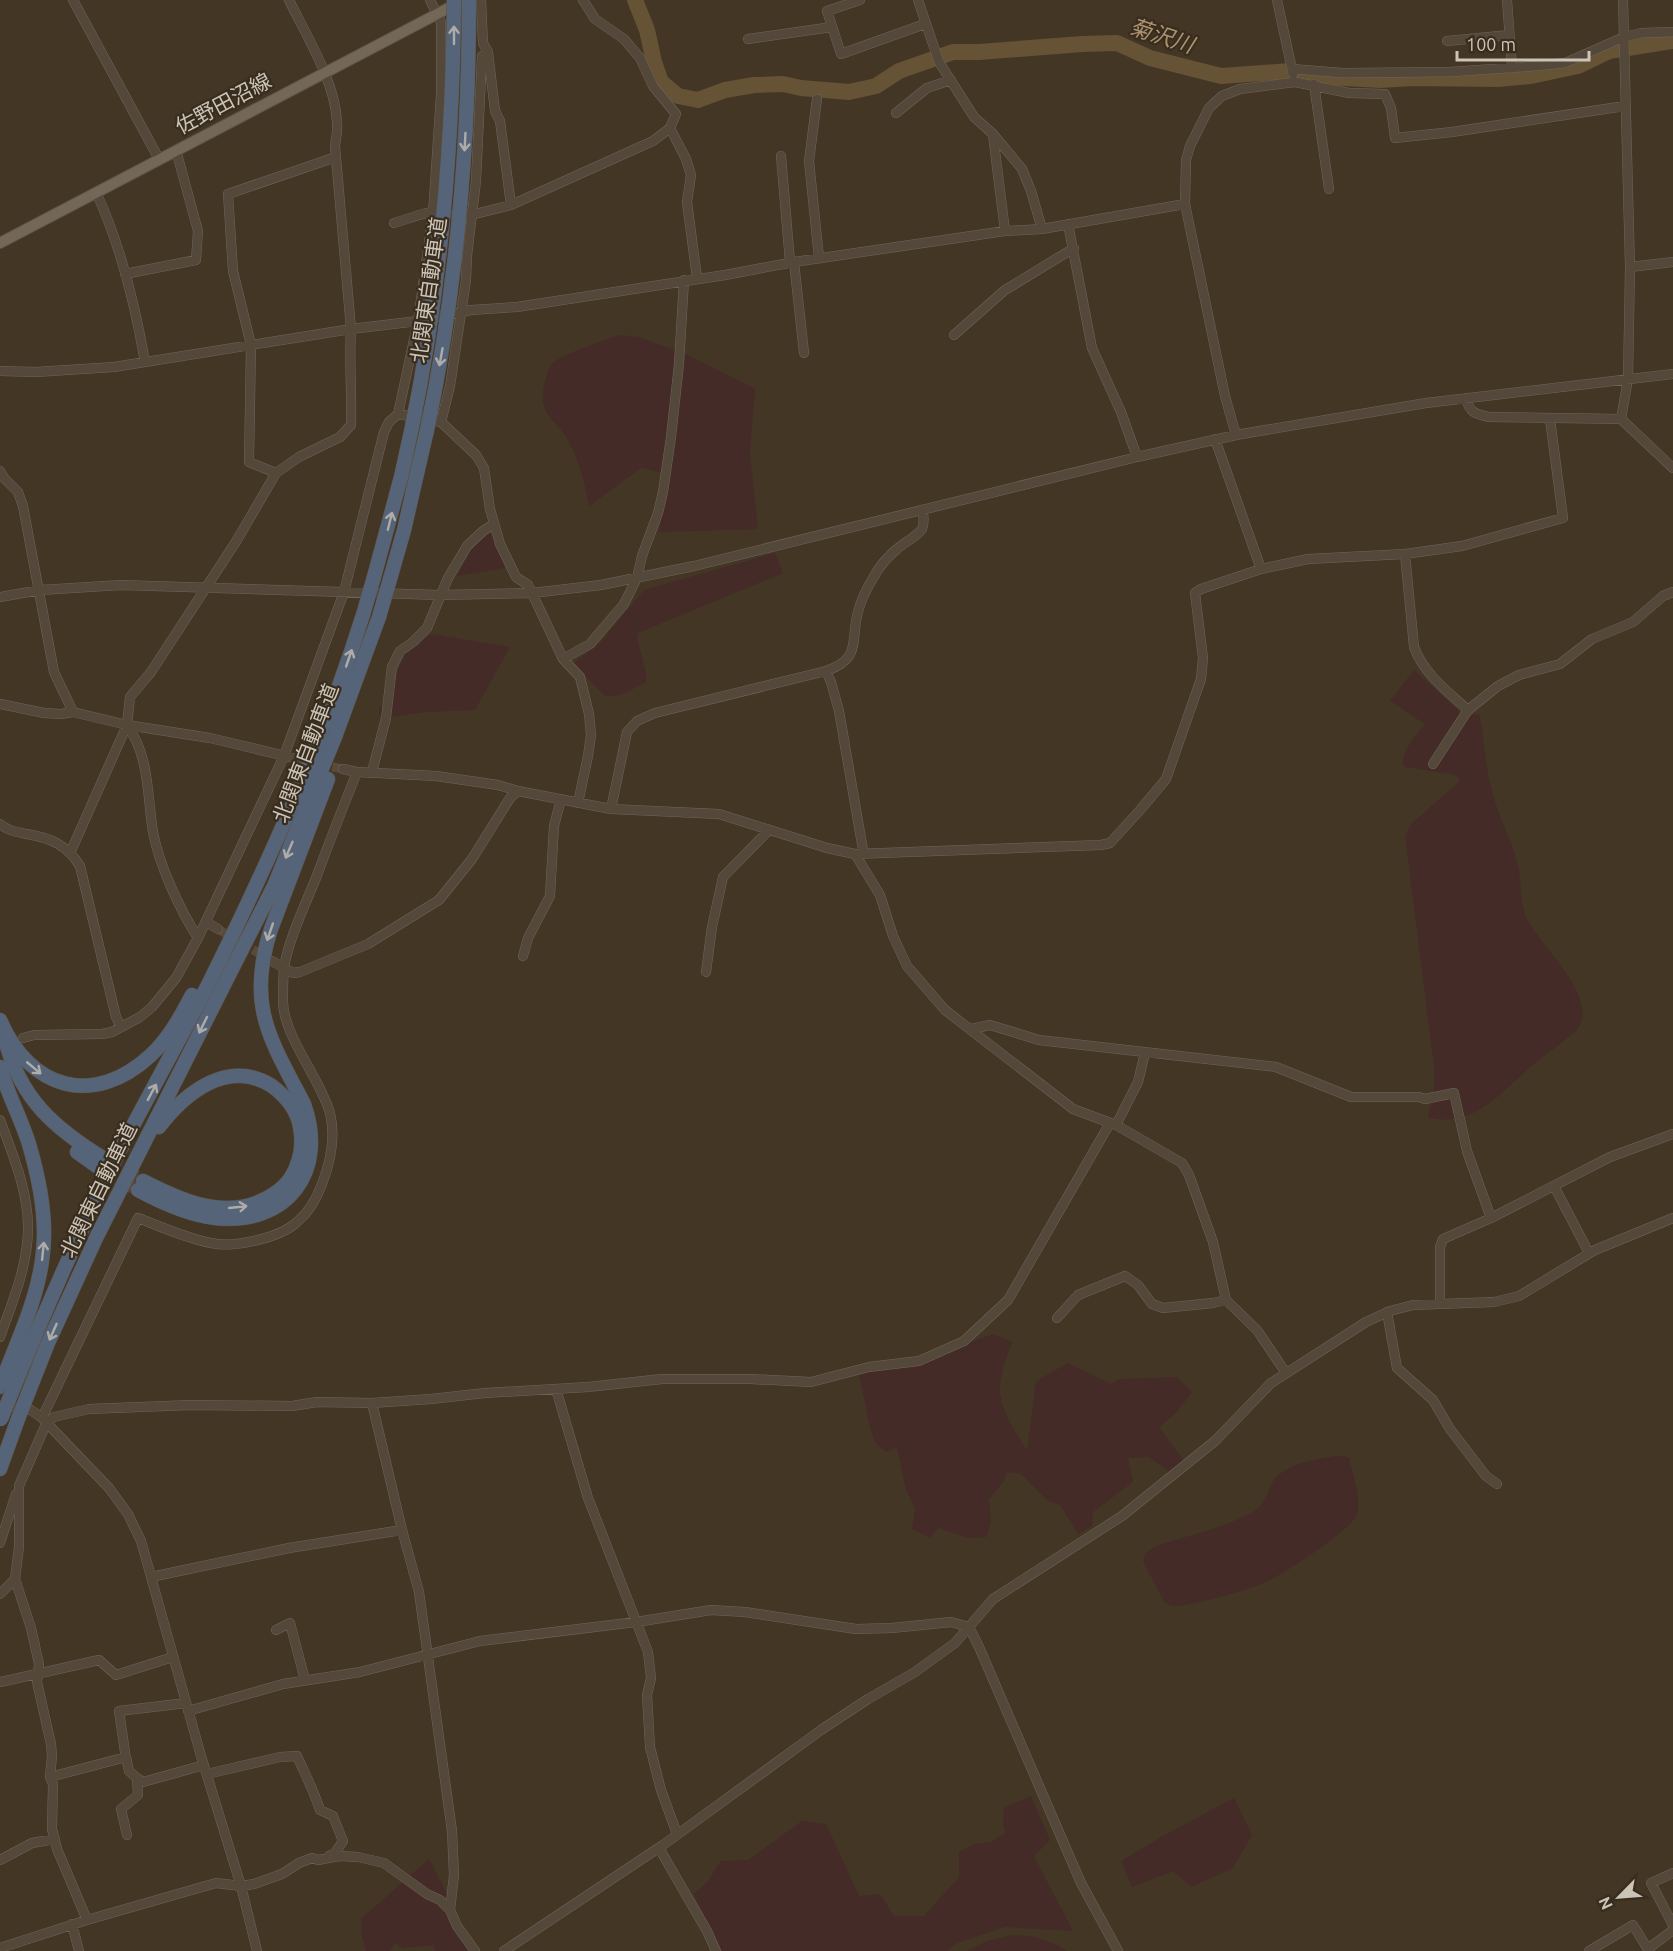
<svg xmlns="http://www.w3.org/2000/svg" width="1673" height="1951" font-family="Ubuntu,'Noto Sans JP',sans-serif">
  <rect width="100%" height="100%" fill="#433625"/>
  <!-- green -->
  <path fill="#442b27" d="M620,335L639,337L683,353L755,389L750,453L758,529L659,532L668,484L664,473L641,468L589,506C585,484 580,464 570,444C556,415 536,419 545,380C547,375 548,368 552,364C562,354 605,340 620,335Z
    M493,529L505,568L457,576L472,549Z
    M775,553L783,573L638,633L637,637L646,673V682C633,688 618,700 604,695L573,664L601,642L644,590Z
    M431,634L510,647L475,710L426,712L385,718L380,715L379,711L405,655Z
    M1414,670L1457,709L1463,717L1479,714C1485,740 1485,766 1492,791C1498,817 1512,840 1518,865C1522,883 1519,902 1527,919C1540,946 1601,998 1577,1030C1563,1042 1548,1053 1534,1064C1503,1090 1473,1130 1428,1117L1434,1089V1066L1405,836L1411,824L1459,782V778L1455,775L1406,767L1403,765C1402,750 1417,734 1425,724L1390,701Z
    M993,1334L1012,1342C1007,1356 998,1381 1000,1394C1002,1411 1018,1437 1027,1451L1036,1381L1068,1363L1111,1384L1119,1379L1177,1377L1192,1392L1175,1414L1159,1427L1186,1464L1173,1475L1149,1457L1128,1458L1133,1482L1093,1512L1092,1526L1078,1534L1060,1505L1047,1500L1021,1474L1007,1472L1004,1481L989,1499L991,1522L986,1537L969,1538L938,1528L930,1538L912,1529L915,1508L906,1490L897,1447L886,1452L875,1442L870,1428L858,1369L919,1361Z
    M1335,1456H1344L1349,1458C1352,1472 1363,1503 1356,1516C1348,1532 1286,1572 1268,1581C1249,1590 1196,1605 1175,1606C1170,1606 1167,1604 1163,1600L1143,1561L1146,1553L1156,1546C1183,1537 1234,1525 1256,1510C1266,1503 1267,1492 1272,1483C1284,1463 1315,1460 1335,1456Z
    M1031,1796L1050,1840L1034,1856L1073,1931L1005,1927L957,1943L947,1951H720L694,1894L708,1881L721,1861L748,1860L802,1821L826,1824L859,1896L880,1894L894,1916H924L959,1877V1852L975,1844L991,1842L1005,1833L1003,1820L1004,1808Z
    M1234,1798L1252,1835L1233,1868L1191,1887L1173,1871L1132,1887L1121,1861L1161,1837Z
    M429,1859L442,1884L470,1951H436L433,1945L403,1948L395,1943L390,1951H366L361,1933L362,1918Z
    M1012,1935C1032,1935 1050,1940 1067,1951H967L987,1941Z"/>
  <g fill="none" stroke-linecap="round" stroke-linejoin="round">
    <!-- river -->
    <path stroke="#665235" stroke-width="16" d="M635,0L647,30L654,62L661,82L678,96L698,100L725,90L754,85L783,84L801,88L849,92L876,86L899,71L953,52H979L1082,44L1117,43L1150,58L1221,76L1290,71L1309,76L1380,80L1413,78L1498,79L1531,76L1578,66L1609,51L1673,41"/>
    <!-- minor-tunnel -->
    <path stroke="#584b3b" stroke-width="9" stroke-dasharray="9 4.5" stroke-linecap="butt" d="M319,764L343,769
      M218,929L267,958"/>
    <!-- highway-tunnel -->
    <path stroke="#584b3b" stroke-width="14" stroke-dasharray="14 7" stroke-linecap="butt" d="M106,1160L143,1181
      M102,1170L138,1190"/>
    <defs>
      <path id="minor" d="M73,0L159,159
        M481,0L483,43L488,52L495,111L500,121L511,205
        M860,0L827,11L841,54L925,24
        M918,0L939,62L974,117L993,134L1022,169L1031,191L1042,229
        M1277,0L1293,74
        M1507,0L1512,68
        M748,39L832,27
        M1447,41L1509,35
        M1292,69L1343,73L1449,72L1536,66L1565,63L1624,37L1641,33L1673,32
        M1314,84L1329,189
        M817,99L809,161L819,258
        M896,113L927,88L951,80
        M670,128L686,159L691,175L687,202L697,278
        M993,135L1005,231
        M781,156L790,262
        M96,192C121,246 135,304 145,362
        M455,214H475L511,205L653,141L670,128L676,114L653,86L640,58L624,39L595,19L583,0
        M394,223C406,220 428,210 439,212
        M1068,224L1092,348L1121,412L1137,457
        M794,262L804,353
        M1630,267L1673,262
        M125,274L196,260L198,231L176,150
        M954,335L1005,290L1074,248
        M0,371L36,372L114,367L351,329L418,321L471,310L517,307L725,275L794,262L1005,231L1042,229L1185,204
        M1466,398C1469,412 1475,414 1489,417L1621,419L1673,468
        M398,414L441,422L476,455L484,468L490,509L500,544L516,577L528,585L532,593L563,659L580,677L589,714L591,735L588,756L578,803
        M1621,419L1628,379L1630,267L1623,0
        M441,422L450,386L466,280L467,256L476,181L482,56
        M1236,435L1225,396L1185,204L1186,160L1190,146L1209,108L1222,96L1240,89L1295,82L1349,93L1385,94L1391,108L1395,138L1452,132L1625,106
        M1215,439L1261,569
        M0,471L4,478L18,492L23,506L54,672L73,712
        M276,473L249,462L251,345L233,271L228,194L336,157
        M1405,554L1414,647C1424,674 1448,692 1468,710
        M0,597L40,590L121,585L440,595L532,593L601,585L694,566L1137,457L1236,435L1426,403L1673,374
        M563,659L590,644L624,604L637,578L642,556L658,513L663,492L671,437L679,364L684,280
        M826,671L831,682L839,711L863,850L862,854
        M0,704L44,713L61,714L73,712L127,725L210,738L298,759
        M127,725C150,757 147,796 153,832C159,865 180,910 198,938
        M1433,764L1468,710L1498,686L1519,675L1560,664L1592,639L1633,622L1663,596L1673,592
        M343,769L357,772L436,776L498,785L518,791L611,809L719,814L827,848L855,854L1101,845L1110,843L1141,809L1166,779L1201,679L1203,658L1195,593L1201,589L1261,569L1308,559L1405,554L1462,546L1563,518L1550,419
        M372,772L386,718L392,667L400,651L413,642L427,628L448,578L467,546L483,531L494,524
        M611,809L627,732L637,721L655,713L826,671C862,658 850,642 858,612C861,600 867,588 873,578C879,567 887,557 897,549C904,543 916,537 922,529C925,523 923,517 923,510
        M0,824C8,831 17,832 27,834C51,838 67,845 80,866L116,1017L121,1027
        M71,851L127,725L130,697L151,672L237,540L276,473L299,457L340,437L351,425C352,393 349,361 351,329L335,146C336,138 338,130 337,122C335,81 307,37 289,0
        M855,854L880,895L893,936L907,966L945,1010L1073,1109L1116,1125L1182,1163L1189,1175L1213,1242L1226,1300L1257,1330L1286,1373
        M206,922L218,929
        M523,956L528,938L550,896L554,826L561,799
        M272,961L293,973L300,972L368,944L439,900L472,859L510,798L518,791
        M706,972L712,927L723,877L769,830
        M971,1029L990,1025L1039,1040L1276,1067L1351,1097H1419L1425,1099L1454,1093L1467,1151L1491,1218
        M23,1038L34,1035L102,1034L112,1032L140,1017L152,1007L176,978L198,938L284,756L344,592L384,432L389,422L398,414L418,321L433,214L441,94V22L430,0
        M0,1120C13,1155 29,1193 28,1231C27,1268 12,1303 0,1337
        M1116,1125L1138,1082L1145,1053
        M1554,1186L1589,1253
        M1440,1304V1247L1443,1239L1491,1218L1610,1157L1673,1134
        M1387,1312L1397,1368L1433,1400L1450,1429L1486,1476L1497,1484
        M1057,1318L1078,1295L1125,1276L1138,1285L1152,1304L1163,1308L1213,1303L1226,1300
        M556,1389L588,1498L648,1652L651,1678L647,1695L650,1747L661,1790L677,1834
        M372,1403L402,1530L419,1592L452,1831L454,1875L450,1910
        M3,1405L31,1410L42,1418L109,1488L128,1514L141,1541L201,1756L241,1886L257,1951
        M42,1418L138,1218C162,1227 185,1238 211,1243C234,1248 280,1238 297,1222C309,1212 317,1198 322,1184C331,1161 336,1138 330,1113C320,1078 282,1034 283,1000C283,990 283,979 284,968C288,941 305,905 316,878C329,843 343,807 357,772
        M0,1543L16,1494
        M151,1577L289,1548L402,1530
        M0,1594L15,1579
        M276,1630L290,1623L305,1680
        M0,1682L99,1660L116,1675L173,1657
        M188,1711L283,1684L360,1672L480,1641L636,1622L711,1610L745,1612L856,1629L892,1628L951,1622L969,1627L979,1647L1081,1883L1118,1951
        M126,1759L119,1711L186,1703
        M207,1774L280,1757L297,1756C305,1774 314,1791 320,1810L333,1816L343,1841L335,1853L329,1856
        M50,1777L126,1757L129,1771L137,1778L138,1795L121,1809L127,1835
        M137,1778L143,1782L204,1765
        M659,1848L707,1931L716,1951
        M0,1860L32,1843L55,1839
        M1673,1873L1651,1883L1673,1925
        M87,1920L57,1849L52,1829L53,1784L50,1777L52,1756L51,1744L37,1682L39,1664L31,1628L15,1579L19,1547V1486L46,1424L54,1417L89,1409L191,1405L292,1406L317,1402L372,1403L431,1399L485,1393L588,1387L662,1379H751L811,1382L869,1367L919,1361L964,1341L1008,1300L1110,1123
        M72,1924L79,1951
        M0,1948L87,1920L216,1883L241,1886L254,1884L282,1874L299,1863L312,1858L318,1860L339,1856L358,1857L384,1863L427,1894L440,1900L450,1910L457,1926L475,1951
        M1648,1949L1673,1930
        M504,1951L663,1845L821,1730L868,1699L915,1672L955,1643L993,1599L1122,1516L1215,1441L1271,1383L1366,1322L1390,1311L1413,1305L1494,1302L1519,1296L1595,1250L1673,1218
        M1589,1951L1633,1925L1649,1951"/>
      <path id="major" d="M0,243L460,2"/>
      <path id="highway" d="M374,577L401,477L412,427
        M390,579L404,530L427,430
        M0,1020C30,1090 94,1108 151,1055C169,1038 181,1016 192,995
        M5,1039C20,1099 55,1129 106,1160
        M0,1067C7,1093 21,1118 29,1144C39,1178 47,1217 43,1252C39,1298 16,1343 0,1387
        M77,1152L102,1170
        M143,1181C178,1199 217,1217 256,1203C269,1198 282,1190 290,1179C301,1162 304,1142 299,1122C295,1108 284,1095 272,1086C228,1058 185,1093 159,1127
        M138,1190C162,1203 188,1215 215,1218C288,1226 328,1171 304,1104C270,1039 246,1005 271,929L328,779
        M29,1391L48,1343L97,1236L274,886L335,737L379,617
        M12,1392C44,1312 79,1233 117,1156C147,1098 179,1041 209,983C268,864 323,742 363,615
        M0,1469L18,1419"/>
    </defs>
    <!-- minor casing -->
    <use href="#minor" stroke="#706658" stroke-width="10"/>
    <!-- major casing -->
    <use href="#major" stroke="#5f5446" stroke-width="12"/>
    <!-- highway casing -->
    <use href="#highway" stroke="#5d5344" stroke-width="15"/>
    <!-- minor -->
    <use href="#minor" stroke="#53483a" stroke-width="9"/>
    <!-- major -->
    <use href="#major" stroke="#736758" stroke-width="10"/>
    <!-- highway -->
    <use href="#highway" stroke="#566479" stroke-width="14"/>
    <defs>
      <path id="highway-bridge" d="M412,427C441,286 453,144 454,0
        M427,430C457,288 469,145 469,0
        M363,615L374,577
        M379,617L390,579
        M1,1419L12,1392
        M18,1419L29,1391"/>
    </defs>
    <!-- highway-bridge casing -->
    <use href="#highway-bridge" stroke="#5d5344" stroke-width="15" stroke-linecap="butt"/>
    <!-- highway-bridge -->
    <use href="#highway-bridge" stroke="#566479" stroke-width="14"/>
  </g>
  <!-- one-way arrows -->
  <defs><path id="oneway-shaft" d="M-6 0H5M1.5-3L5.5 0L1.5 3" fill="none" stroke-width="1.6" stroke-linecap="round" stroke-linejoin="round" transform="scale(1.5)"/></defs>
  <g stroke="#aeaca8">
    <use href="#oneway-shaft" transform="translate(454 35) rotate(-90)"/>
    <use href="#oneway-shaft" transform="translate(465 142) rotate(93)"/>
    <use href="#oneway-shaft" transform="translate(441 357) rotate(100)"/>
    <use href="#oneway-shaft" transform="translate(390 521) rotate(-76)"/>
    <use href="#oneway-shaft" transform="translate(349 658) rotate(-71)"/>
    <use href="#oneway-shaft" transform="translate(289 850) rotate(113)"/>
    <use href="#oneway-shaft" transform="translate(270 932) rotate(109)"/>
    <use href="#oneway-shaft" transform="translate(203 1025) rotate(116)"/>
    <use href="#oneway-shaft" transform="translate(34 1068) rotate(40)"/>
    <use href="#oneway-shaft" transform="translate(152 1092) rotate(-62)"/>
    <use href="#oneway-shaft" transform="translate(238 1207) rotate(-6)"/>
    <use href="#oneway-shaft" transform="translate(43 1251) rotate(-84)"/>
    <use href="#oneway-shaft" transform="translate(53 1332) rotate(114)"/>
  </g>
  <g text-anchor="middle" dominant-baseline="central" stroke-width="4.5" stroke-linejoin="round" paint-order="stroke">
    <!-- street labels -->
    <g font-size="21" fill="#ccc4b7" stroke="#382d1e">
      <text transform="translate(223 103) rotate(-28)">佐野田沼線</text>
      <text transform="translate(428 290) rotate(-82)">北関東自動車道</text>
      <text transform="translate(305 753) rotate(-69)">北関東自動車道</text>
      <text transform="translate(98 1190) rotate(-64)">北関東自動車道</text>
    </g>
    <!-- water labels -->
    <g font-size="22" font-style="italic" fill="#ad926f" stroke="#382d1e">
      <text transform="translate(1162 35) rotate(18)">菊沢川</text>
    </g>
  </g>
  <!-- north arrow -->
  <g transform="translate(1619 1897) rotate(245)" stroke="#382d1e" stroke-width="4.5" paint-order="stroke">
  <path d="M0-4.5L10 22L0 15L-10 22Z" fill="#ccc4b7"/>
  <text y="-9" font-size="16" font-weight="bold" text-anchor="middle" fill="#ccc4b7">N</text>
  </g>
  <!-- scale -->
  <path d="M1457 51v9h132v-9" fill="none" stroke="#ccc4b7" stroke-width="3"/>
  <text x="1466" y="51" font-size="18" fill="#ccc4b7" stroke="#382d1e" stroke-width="4.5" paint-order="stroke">100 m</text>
</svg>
